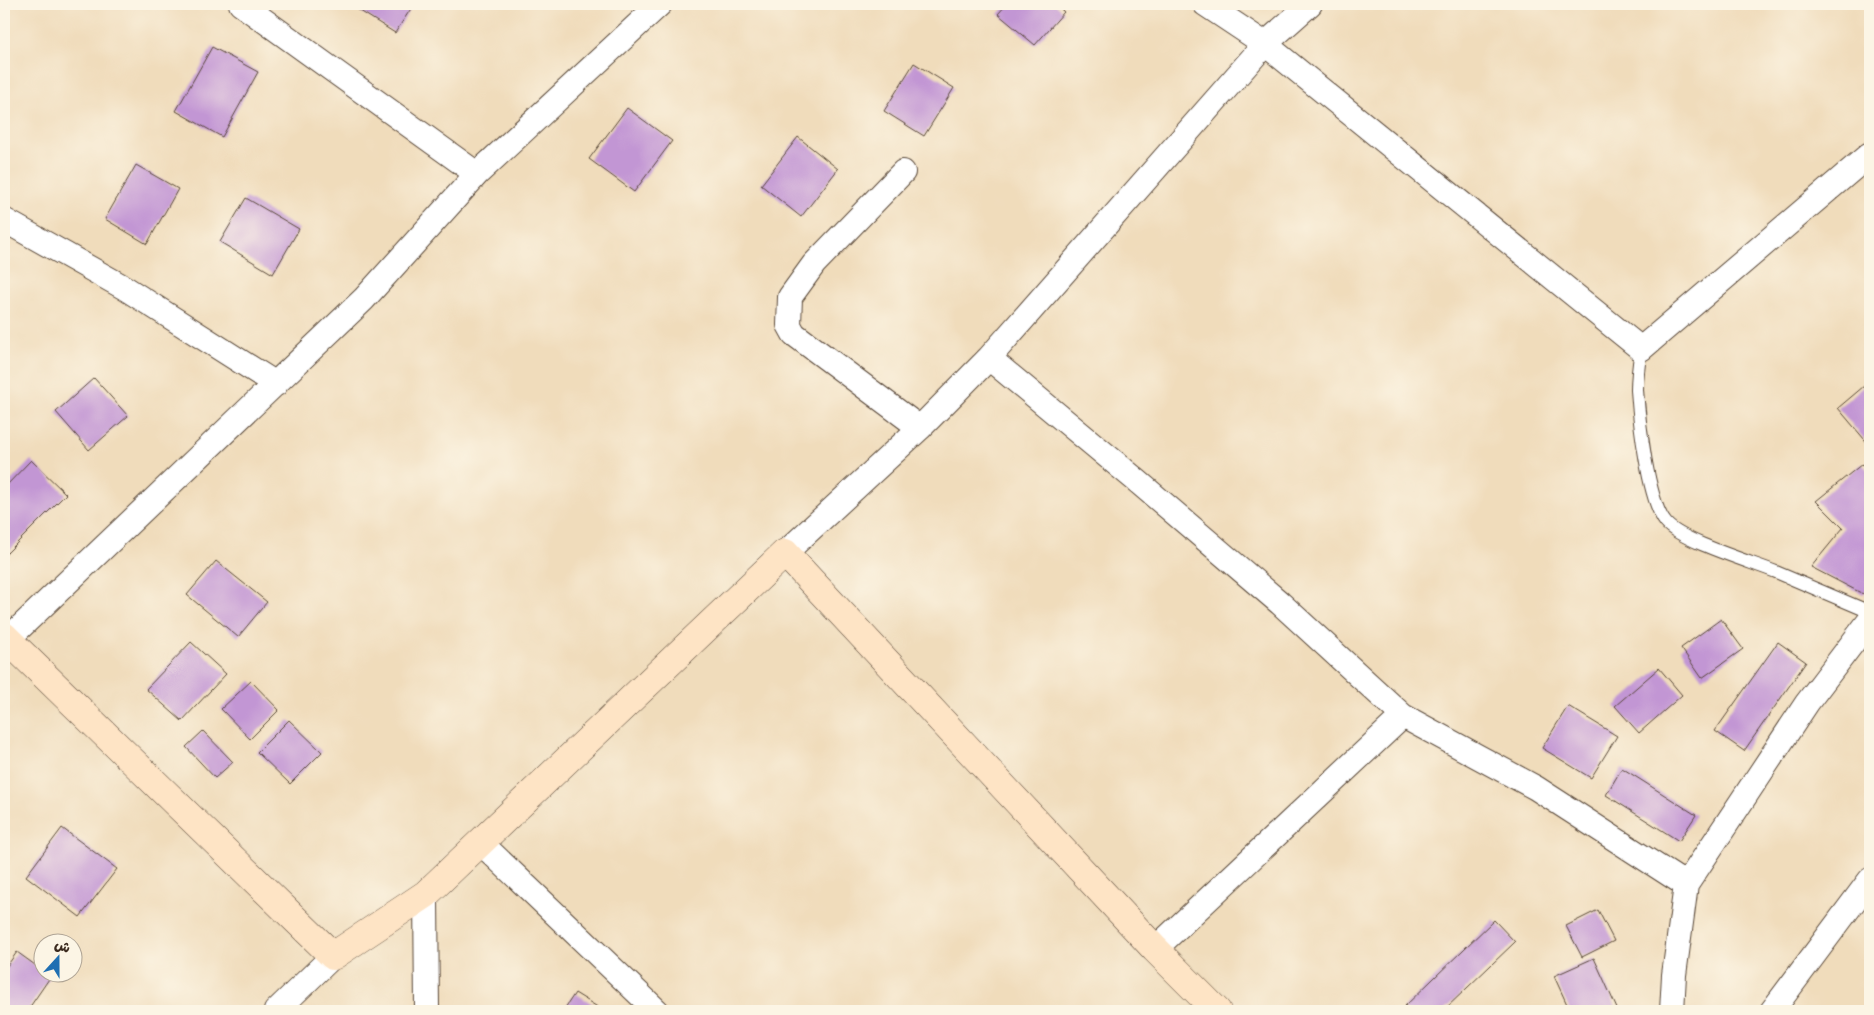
<svg xmlns="http://www.w3.org/2000/svg" width="1874" height="1015" font-family="'Patrick Hand','Playpen Sans Arabic',sans-serif">
  <rect width="100%" height="100%" fill="#fcf5e5"/>
  <filter id="ink" filterUnits="userSpaceOnUse"><feTurbulence type="fractalNoise" baseFrequency=".02" numOctaves="2"/><feDisplacementMap in="SourceGraphic" scale="10" xChannelSelector="R" yChannelSelector="G"/><feConvolveMatrix kernelMatrix="1 2 1 2 8 2 1 2 1" color-interpolation-filters="sRGB"/></filter>
  <filter id="wash" filterUnits="userSpaceOnUse"><feTurbulence type="fractalNoise" baseFrequency=".0096" numOctaves="4" result="noise"/><feDisplacementMap in="SourceGraphic" scale="20" xChannelSelector="R" yChannelSelector="G"/><feGaussianBlur stdDeviation="1.12" result="paint"/><feColorMatrix in="noise" values="0 0 0 0 0 0 0 0 0 0 0 0 0 0 0 0 0 1.4 0 .05"/><feComposite in="paint" operator="in"/></filter>
  <g filter="url(#wash)">
    <rect width="100%" height="100%" fill="#f0dcbb"/>
    <g id="blocks">
      <!-- building -->
      <path fill="#c296d4" d="M349,4H414L395,33Z
        M1007,4H1055L1064,12L1035,45L998,14Z
        M212,47L258,72L222,137L176,111Z
        M914,63L954,88L924,136L884,111Z
        M627,108L672,141L634,192L589,159Z
        M798,137L838,169L801,217L761,185Z
        M136,165L178,189L147,244L105,219Z
        M246,198L299,229L273,274L220,242Z
        M94,378L128,416L89,450L56,412Z
        M1870,381V446L1838,408Z
        M31,460L66,494L4,556V488Z
        M1862,464L1870,472V587L1863,594L1811,567L1843,528L1816,501Z
        M216,561L267,602L238,637L187,595Z
        M1721,619L1743,649L1702,678L1681,648Z
        M191,642L226,674L182,721L146,689Z
        M1778,642L1806,662L1744,751L1715,731Z
        M1659,668L1682,695L1639,733L1615,706Z
        M251,681L279,710L250,739L221,709Z
        M1568,706L1617,736L1591,778L1542,748Z
        M289,720L322,752L290,784L257,752Z
        M203,731L233,762L215,778L186,747Z
        M1622,768L1696,815L1679,841L1606,795Z
        M62,828L117,869L80,917L26,876Z
        M1598,910L1614,941L1582,957L1566,926Z
        M1494,920L1515,942L1443,1011H1406L1403,1008Z
        M17,952L42,970V972H47L51,976L27,1011H4V970Z
        M1594,958L1618,1011H1570L1554,976Z
        M575,993L604,1011H563Z"/>
    </g>
  </g>
  <g filter="url(#ink)">
    <use href="#blocks" fill-opacity="0" stroke="#564536" stroke-width="1"/>
    <g fill="none" stroke-linecap="round" stroke-linejoin="round">
      <defs>
        <path id="lane" d="M1641,349C1639,362 1637,377 1637,390C1639,419 1648,502 1666,523C1681,541 1751,562 1776,572C1807,585 1839,599 1870,612"/>
        <path id="street" d="M241,4L477,174
          M1205,4L1265,44L1641,349L1870,154
          M903,172L814,264L790,297L789,325L794,334L920,428
          M4,220L125,288L276,384
          M989,358L1136,480L1280,603L1403,716L1536,788L1686,885
          M785,553L920,428L989,358L1265,44L1310,4
          M8,639L364,299L477,174L660,4
          M480,842L657,1011
          M426,894L427,1011
          M1155,949L1403,716
          M276,1011L333,956
          M1672,1011L1674,975L1686,885L1807,703L1870,620
          M1772,1011L1870,880"/>
        <path id="secondary" d="M4,636L333,956L426,894L785,553L1155,949L1217,1011"/>
      </defs>
      <!-- lane casing -->
      <use href="#lane" stroke="#564536" stroke-width="14"/>
      <!-- street casing -->
      <use href="#street" stroke="#564536" stroke-width="26"/>
      <!-- secondary casing -->
      <use href="#secondary" stroke="#564536" stroke-width="29"/>
      <!-- lane -->
      <use href="#lane" stroke="#fff" stroke-width="12"/>
      <!-- street -->
      <use href="#street" stroke="#fff" stroke-width="24"/>
      <!-- secondary -->
      <use href="#secondary" stroke="#fee4c5" stroke-width="28"/>
    </g>
  </g>
  <!-- margin -->
  <rect width="1874" height="1015" fill="none" stroke="#fcf5e5" stroke-width="20"/>
  <!-- north arrow -->
  <g transform="translate(58 958) rotate(21)"><circle r="24" fill="#fcf5e5" stroke="#afa495"/>
  <path d="M0-4L9 19L0 12L-9 19Z" fill="#1f6fb2"/>
  <text y="-8" font-size="14" font-weight="bold" text-anchor="middle" fill="#3b2a1e">ش</text>
  </g>
</svg>
